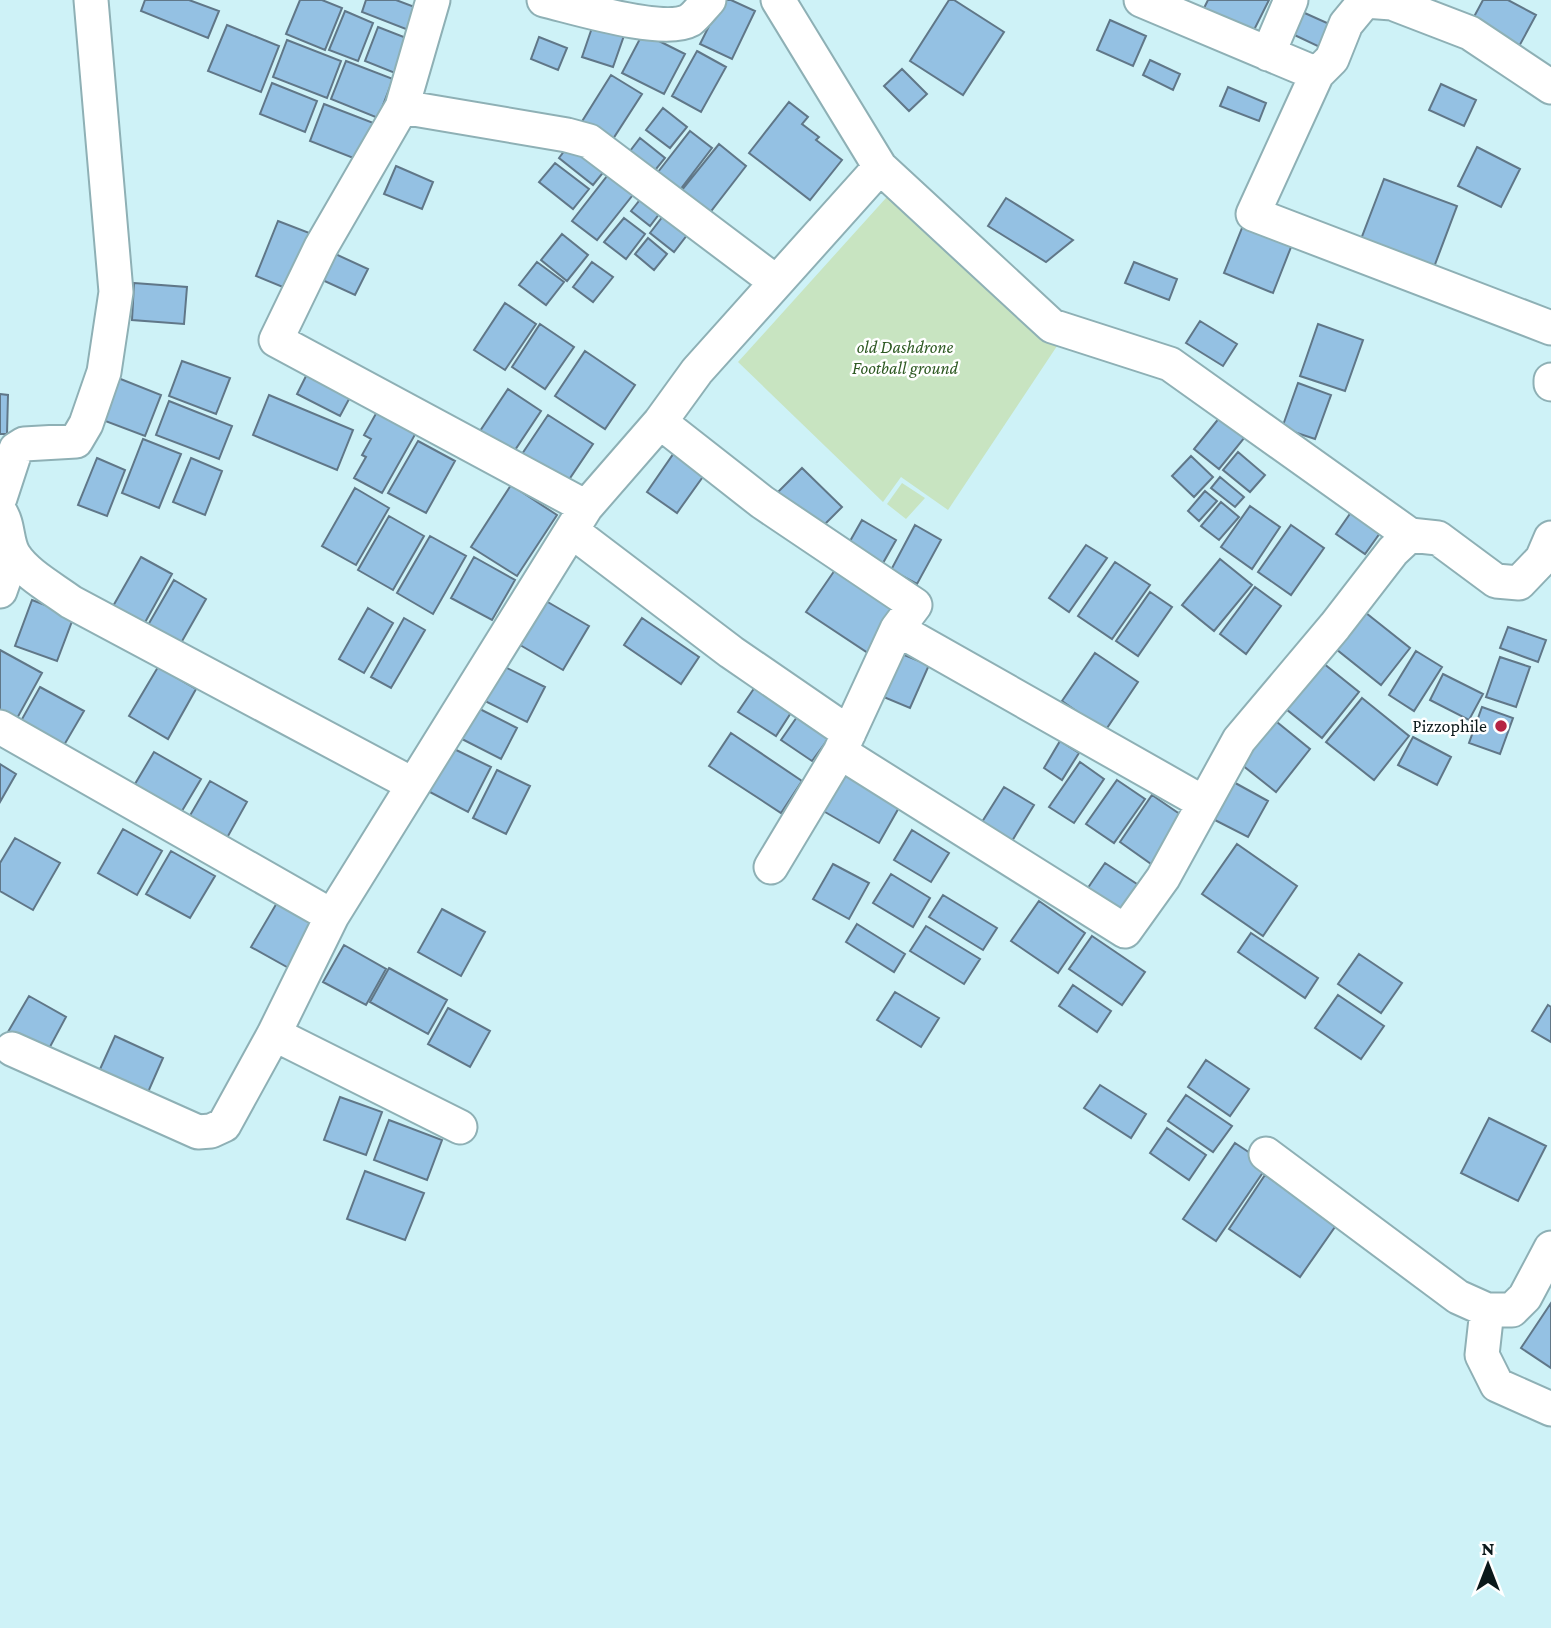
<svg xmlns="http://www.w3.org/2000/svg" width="1551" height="1628" font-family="'Crimson Pro',serif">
  <rect width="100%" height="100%" fill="#cef2f7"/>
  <!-- green -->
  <path fill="#c8e4c1" d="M895,188L1063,337L948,510L901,477L883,502L738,362Z
    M902,483L925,498L906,519L887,504Z"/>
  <!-- building -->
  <path fill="#94c1e3" stroke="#607788" stroke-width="2" d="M145,0H189L219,11L208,38L141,11Z
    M300,0H322L342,8L325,50L286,34Z
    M366,0H396L420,9L411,31L362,12Z
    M722,0H731L755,11L732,59L700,44Z
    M949,0H954L1004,32L963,95L910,61Z
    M1208,0H1269L1248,42L1199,18Z
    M1483,0H1508L1536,15L1516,52L1469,26Z
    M1298,10L1336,27L1326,50L1288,32Z
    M345,11L373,23L358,61L329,50Z
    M596,16L627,27L613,67L582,57Z
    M1110,20L1146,36L1133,66L1097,50Z
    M227,25L279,46L261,92L208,71Z
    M378,27L409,39L395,73L365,61Z
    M643,33L685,54L664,94L622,73Z
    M539,37L567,48L558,70L531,59Z
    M287,40L341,61L327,98L273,77Z
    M697,51L726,67L701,112L672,96Z
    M1150,60L1180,74L1173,90L1143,75Z
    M346,61L393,79L378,118L331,99Z
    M902,69L927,94L909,111L884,86Z
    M611,75L642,94L611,142L581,123Z
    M272,83L317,101L305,132L260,114Z
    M1441,84L1476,100L1464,126L1429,110Z
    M1228,87L1266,103L1259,121L1220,106Z
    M789,102L808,117L802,124L819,137L816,140L842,160L810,200L749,153Z
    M324,104L376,124L361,161L310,141Z
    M663,108L687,127L670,148L646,130Z
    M690,131L712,148L673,199L651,181Z
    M640,138L665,158L652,174L627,155Z
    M571,142L606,169L593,185L559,158Z
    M719,144L746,166L705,219L677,196Z
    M1477,147L1520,169L1501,207L1458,186Z
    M555,163L589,189L573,209L539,182Z
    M396,166L433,182L422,209L384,194Z
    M611,171L636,191L597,240L572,221Z
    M1384,179L1457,206L1431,275L1358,247Z
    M647,191L666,205L650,226L631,211Z
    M1006,198L1073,240L1046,262L988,226Z
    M670,207L694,226L674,252L650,233Z
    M624,218L645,234L626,259L604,242Z
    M278,221L312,234L290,290L256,276Z
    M1244,223L1293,242L1273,293L1224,273Z
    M562,234L588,255L567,281L541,260Z
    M648,238L667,254L654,270L635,254Z
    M331,252L368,269L355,295L318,278Z
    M537,262L564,282L546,305L519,285Z
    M592,262L613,277L593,302L573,287Z
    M1134,262L1177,279L1169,300L1125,283Z
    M134,283L187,287L184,324L132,320Z
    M505,303L536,324L505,370L474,350Z
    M1200,321L1237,344L1223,366L1186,343Z
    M540,324L574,347L545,389L512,367Z
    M1318,324L1363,340L1345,391L1300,376Z
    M585,351L635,385L605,429L555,396Z
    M182,361L230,378L216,414L169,396Z
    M311,366L355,388L340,416L297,394Z
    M108,374L161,395L145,436L92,416Z
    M1298,383L1331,395L1315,439L1282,428Z
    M508,389L541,411L511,456L478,434Z
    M0,394L8,395L7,434H0Z
    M269,395L353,430L337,470L253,435Z
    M169,401L232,426L219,459L156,435Z
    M378,410L417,431L382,493L354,478L366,457L362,455L371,439L364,435Z
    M548,415L593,444L564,487L520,457Z
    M1220,417L1245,437L1219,469L1194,449Z
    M143,439L181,454L159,508L122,493Z
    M418,441L455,461L426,513L388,493Z
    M676,450L707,471L677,513L647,492Z
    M1238,452L1265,475L1250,492L1223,470Z
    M1191,456L1213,477L1194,497L1172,476Z
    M97,458L125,470L107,516L78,505Z
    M191,458L222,471L205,515L173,502Z
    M802,468L842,507L817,532L777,493Z
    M1220,477L1244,497L1235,507L1211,488Z
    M511,485L557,515L517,576L471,547Z
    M355,488L389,508L356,565L322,546Z
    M1205,491L1217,501L1199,521L1188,511Z
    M1221,502L1239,517L1219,540L1201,526Z
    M1356,505L1385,526L1365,554L1336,534Z
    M1250,506L1280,527L1252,569L1221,547Z
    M389,516L424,536L393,590L358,570Z
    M862,520L896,540L879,570L845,550Z
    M915,525L941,540L917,584L891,570Z
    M1291,525L1324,548L1291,595L1258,572Z
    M430,536L466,556L433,614L397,593Z
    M1086,545L1107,558L1069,612L1049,598Z
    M141,557L172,574L143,626L112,608Z
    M474,557L515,580L492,620L451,598Z
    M1220,559L1252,585L1214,631L1182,605Z
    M1115,562L1150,585L1112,639L1078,616Z
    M837,567L898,607L868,653L806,612Z
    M174,580L206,599L181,643L148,625Z
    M1255,587L1281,606L1246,654L1220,634Z
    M1150,592L1172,607L1138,656L1116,641Z
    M32,600L74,616L57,661L15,646Z
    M546,601L589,626L563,670L520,645Z
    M368,608L393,623L364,673L339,659Z
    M1361,609L1410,648L1381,685L1331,645Z
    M404,618L425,630L391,688L371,677Z
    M642,618L699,657L681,684L624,645Z
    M1508,627L1546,640L1538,662L1500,648Z
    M0,650L42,673L15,722L0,714Z
    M892,650L929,665L910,708L874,693Z
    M1416,651L1442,667L1414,711L1389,695Z
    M1095,653L1138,682L1105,731L1062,701Z
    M1500,657L1530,667L1516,707L1486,697Z
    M1318,659L1359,692L1322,738L1281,705Z
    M497,663L545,687L527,722L479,698Z
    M158,667L196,689L168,739L129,716Z
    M1443,674L1483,694L1469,720L1430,700Z
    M757,684L794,708L776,736L738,712Z
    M40,687L84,711L60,752L17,728Z
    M1362,698L1409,736L1374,780L1326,742Z
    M472,705L517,728L501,759L456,736Z
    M1482,707L1513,718L1500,754L1469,743Z
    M799,714L831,735L812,761L781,740Z
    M1272,718L1310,749L1276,792L1237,761Z
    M731,733L802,781L781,813L709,766Z
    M1413,737L1451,757L1437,785L1398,765Z
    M1060,741L1079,753L1062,780L1044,768Z
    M448,746L491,767L468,812L426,790Z
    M154,752L201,779L179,816L132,789Z
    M1080,762L1104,779L1074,823L1049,807Z
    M0,764L16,774L0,802Z
    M840,769L901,804L879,843L818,808Z
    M497,770L530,786L506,834L473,818Z
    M1228,779L1268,801L1248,837L1207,816Z
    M1117,780L1145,799L1114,843L1086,824Z
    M210,781L247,802L223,845L185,824Z
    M1004,787L1034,805L1012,841L982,822Z
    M1152,795L1187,819L1154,866L1120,842Z
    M123,829L162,851L137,895L98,873Z
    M912,830L949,853L931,882L894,860Z
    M15,838L60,863L33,910L0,891V863Z
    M1237,844L1297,886L1263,936L1202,894Z
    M171,851L215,876L190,918L146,894Z
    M1105,863L1140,886L1118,918L1083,895Z
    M833,864L869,883L849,919L813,899Z
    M891,874L930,898L913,927L873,903Z
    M943,895L997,928L983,950L929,917Z
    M278,901L320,925L294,971L251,947Z
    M1039,901L1085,933L1058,973L1011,941Z
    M442,909L485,932L461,976L418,952Z
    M857,924L905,954L894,972L846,942Z
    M926,926L980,959L964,984L910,951Z
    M1251,933L1318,978L1305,998L1238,952Z
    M1092,936L1145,972L1122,1005L1069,969Z
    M344,945L386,969L366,1005L323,982Z
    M1359,954L1402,983L1381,1013L1338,984Z
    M389,968L447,1000L428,1034L370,1002Z
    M1073,985L1111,1011L1097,1032L1059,1006Z
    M895,992L939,1018L921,1047L877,1020Z
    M1338,995L1384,1026L1361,1059L1315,1028Z
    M29,996L66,1017L44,1058L5,1037Z
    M1548,1005L1551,1007V1042L1532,1031Z
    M448,1008L490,1031L470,1067L428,1044Z
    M115,1036L163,1058L145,1099L96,1078Z
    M1206,1060L1249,1089L1230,1116L1188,1087Z
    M1100,1085L1146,1114L1131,1138L1084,1108Z
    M1186,1095L1232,1126L1213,1152L1168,1121Z
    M340,1097L382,1112L366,1155L324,1140Z
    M1489,1118L1546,1146L1518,1201L1461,1173Z
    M389,1120L442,1140L427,1180L374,1160Z
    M1167,1128L1206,1155L1189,1180L1150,1153Z
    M1235,1143L1268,1165L1216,1241L1183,1219Z
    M365,1171L424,1193L405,1240L347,1219Z
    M1265,1175L1337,1224L1300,1277L1229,1229Z
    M1551,1303V1368L1521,1348Z"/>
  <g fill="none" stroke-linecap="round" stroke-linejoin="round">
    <defs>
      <path id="minor" d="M433,0L402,107L321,247L276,340L586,507
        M544,0C574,7 664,35 690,20C697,15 703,6 709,0
        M1141,0L1317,74L1332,59L1346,24L1365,1L1392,3L1470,33L1551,87
        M1268,54L1291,0
        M1317,74L1253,214L1551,328
        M402,107L567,135L589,141L776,282
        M880,167L1052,326L1170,364L1410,535
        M1551,380V384
        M660,422L762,502L915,605L897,629L1204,803
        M0,498L16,449L24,444L76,441L86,424L104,372L116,292L91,0
        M0,512C9,525 6,542 14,555C26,574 52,588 71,602L412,784
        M573,532L731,652L849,733
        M0,591L13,554
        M0,727L332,916
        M840,752L1125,931L1163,878L1239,740L1335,626L1393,551L1410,535L1438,538L1496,581L1519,583L1542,559L1551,538
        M771,867L840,752L897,629
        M274,1034L460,1127
        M12,1049L198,1132L211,1131L224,1125L274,1034L332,916L586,507L660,422L697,371L880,167L778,0
        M1266,1154L1458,1297L1487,1310H1512L1525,1297L1551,1248
        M1487,1310L1482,1355L1497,1385L1551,1409"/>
    </defs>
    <!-- minor casing -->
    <use href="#minor" stroke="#8eb0b5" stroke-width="37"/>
    <!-- minor -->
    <use href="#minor" stroke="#fff" stroke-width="33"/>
  </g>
  <!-- markers -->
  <circle fill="#b52343" stroke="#fff" stroke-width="2.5" cx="1501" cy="726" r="7"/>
  <g text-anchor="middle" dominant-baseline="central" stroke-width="5" stroke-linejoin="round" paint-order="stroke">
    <!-- park labels -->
    <g font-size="18" font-style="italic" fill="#2e5a23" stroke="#fff">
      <text x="905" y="347">old Dashdrone<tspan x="905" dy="21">Football ground</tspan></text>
    </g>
    <!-- poi labels -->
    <g font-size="18" fill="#0b181a" stroke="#fff" text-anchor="end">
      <text x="1487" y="726">Pizzophile</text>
    </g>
  </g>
  <!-- north arrow -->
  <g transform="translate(1488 1565)" stroke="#ffffff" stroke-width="5" paint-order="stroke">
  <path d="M0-5L12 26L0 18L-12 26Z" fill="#0b181a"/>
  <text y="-10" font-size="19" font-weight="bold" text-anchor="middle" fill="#0b181a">N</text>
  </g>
</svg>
